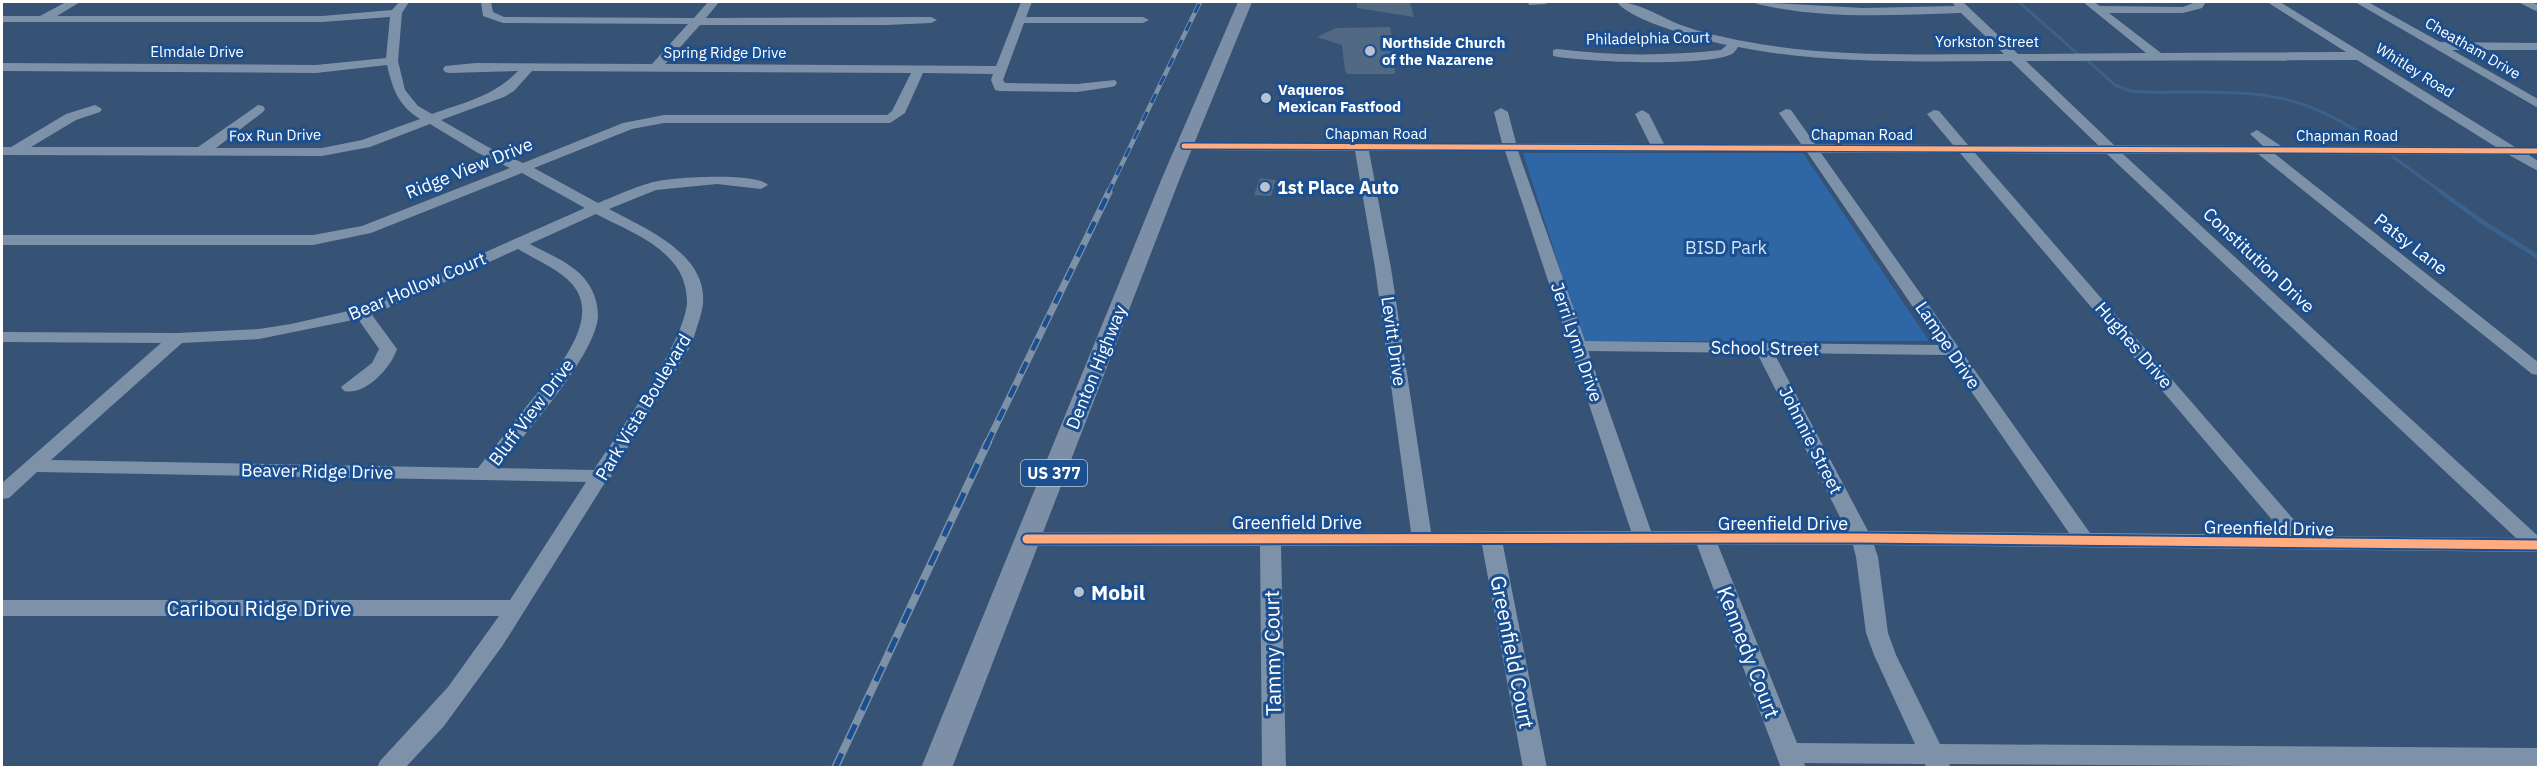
<svg xmlns="http://www.w3.org/2000/svg" width="2540" height="769" font-family="'IBM Plex Sans',sans-serif">
  <rect width="100%" height="100%" fill="#365274"/>
  <!-- green -->
  <path fill="#2f66a5" d="M1523,153H1803L1929,341H1583Z"/>
  <g fill="none" stroke-linecap="round" stroke-linejoin="round">
    <!-- stream-far1 -->
    <path stroke="#3b618d" stroke-width="3" d="M2019,2L2079,55
      M2087,60L2115,85L2130,91C2151,93 2173,92 2194,92C2273,92 2309,97 2375,143
      M2393,157L2443,193"/>
    <!-- stream -->
    <path stroke="#3b618d" stroke-width="4.5" d="M2441,192L2481,221L2538,257"/>
  </g>
  <!-- building -->
  <path fill="#526984" d="M1357,2H1410L1414,17L1357,8Z
    M1390,27L1394,47L1395,74H1348L1345,71L1342,45L1317,37L1336,28Z
    M1260,178L1276,180L1271,196L1254,195Z"/>
  <g fill="none" stroke-linecap="round" stroke-linejoin="round">
    <!-- minor -->
    <path fill="#7d92a8" fill-rule="evenodd" d="M66,2H80L57,16H322L392,10L399,2H409L402,13L398,61L405,90L418,106L432,114C465,102 493,97 518,71L449,73L445,72L443,69L445,66L476,63L652,64L688,24L503,23L483,16L481,2H491L493,12L504,17L694,18L708,2H719L706,18L931,17L937,20L931,23L886,25H700L665,64L996,66L1021,2H1032L1026,17H1143L1149,20L1143,23H1024L1003,80L1005,83L1077,84L1115,80L1117,83L1115,86L1111,87L1077,92L1000,91L995,90L991,80L993,74L923,73L905,113L890,123H664L632,129L534,168L598,203C615,196 632,188 650,183C669,177 756,172 768,185L761,189L717,184L656,190L609,209C644,228 707,253 703,303C702,316 695,331 692,344L611,474L612,476L606,481L503,645L444,726L405,768H377L380,761L448,687L499,616H2V600H510L586,482L37,472L9,498L2,499V483L161,343L2,342V332L177,333L259,329L291,324L357,309L585,208L522,173L371,233L313,245H2V235H313L362,226L510,168L478,153L430,124L370,147L322,156L2,155V147H11L66,114L95,105L102,109L100,112L76,120L31,147H198L258,105L263,106L265,109L263,112L216,148H322L362,140L420,119C398,105 393,90 387,65L316,73L2,71V63L316,65L386,58L390,17L322,22H2V16H40ZM532,71L911,73L892,111L887,115H664L623,123L523,163L488,147L441,120L504,97L514,91ZM596,214C624,229 662,242 679,271C684,279 687,292 687,302C685,343 618,432 594,470L498,468C524,435 596,355 598,316C598,304 594,291 587,282C575,264 548,254 530,244ZM518,249C534,259 559,269 572,284C605,322 549,378 526,407C510,427 494,448 478,468L51,460L182,343L259,339L358,319L379,349L372,363L341,387L344,391C365,396 391,368 397,349L372,315Z
      M1528,2H1548L1546,4L1529,5Z
      M1617,2C1639,2 1660,17 1681,25C1700,32 1722,37 1743,41C1829,58 1917,54 2004,54L1961,13C1894,15 1824,20 1757,4L1755,2L1863,8L1955,6L1952,2H1963L2018,54L2146,53L2083,2H2094L2100,6L2183,7L2196,2H2206L2202,8L2183,13H2109L2161,53L2346,52L2267,2H2280L2515,147H2538V155H2529L2538,161V171L2509,155L2275,154L2538,362V375L2532,374L2258,154H2123L2538,536V552L1874,545L1878,557L1888,633L1896,655L1940,744L2538,748V768L1949,764L1951,768H1926L1925,764L1804,763L1806,768H1781L1697,545H1503L1547,768H1523L1482,545L1281,546L1286,768H1262L1260,546H1027L1020,544L1017,539L1020,534L1027,532H1411L1375,268L1355,151L1184,150L1177,146L1179,143H1502L1494,112L1501,108L1508,112L1516,143L1650,144L1635,114L1642,110L1649,114L1664,144H1801L1779,113L1786,109L1791,110L1815,144L1953,145L1927,114L1934,110L1939,111L1968,145H2098L2011,61C1920,61 1828,65 1738,47C1736,50 1734,53 1732,54C1709,67 1580,62 1553,56V50L1557,49C1612,56 1666,56 1721,50L1727,45C1703,40 1630,21 1617,2ZM2357,60L2496,147L2281,146L2257,130L2250,134L2263,146L2114,145L2026,61ZM1369,151H1505L1631,531L1431,532L1391,268ZM1518,151L1807,152L1939,345L1585,341ZM1821,153H1960L2285,535L2090,533ZM1975,153L2107,154L2516,538L2308,536ZM1588,351L1757,353L1847,531H1651ZM1774,353L1946,355L2069,533L1868,531ZM1718,545H1853L1856,557L1866,633L1874,655L1915,744L1797,743Z
      M2355,2H2368L2440,42L2538,43V50H2452L2538,99V108Z
      M2518,2H2532L2538,5V12Z"/>
    <!-- major -->
    <path fill="#7d8ea7" fill-rule="evenodd" d="M1238,2H1252L1180,178L952,768H921L1162,178Z"/>
    <defs>
      <path id="rail-far2" d="M1108,193L1200,2"/>
      <path id="rail-far1" d="M987,444L1109,192"/>
      <path id="rail" d="M835,768L988,442"/>
    </defs>
    <!-- rail-far2 casing -->
    <use href="#rail-far2" stroke="#7e92a7" stroke-width="4.5"/>
    <!-- rail-far1 casing -->
    <use href="#rail-far1" stroke="#7e92a7" stroke-width="7"/>
    <!-- rail casing -->
    <use href="#rail" stroke="#7e92a7" stroke-width="8"/>
    <!-- rail-far2 -->
    <use href="#rail-far2" stroke="#1b4f8f" stroke-width="3" stroke-dasharray="10" stroke-linecap="butt"/>
    <!-- rail-far1 -->
    <use href="#rail-far1" stroke="#1b4f8f" stroke-width="4.5" stroke-dasharray="13" stroke-linecap="butt"/>
    <!-- rail -->
    <use href="#rail" stroke="#1b4f8f" stroke-width="5" stroke-dasharray="16" stroke-linecap="butt"/>
    <defs>
      <path id="cycleway-far1" d="M1184,146L2538,151"/>
      <path id="cycleway" d="M1027,539L1861,538L2538,545"/>
    </defs>
    <!-- cycleway-far1 casing -->
    <use href="#cycleway-far1" stroke="#1b4f8f" stroke-width="8"/>
    <!-- cycleway casing -->
    <use href="#cycleway" stroke="#1b4f8f" stroke-width="13"/>
    <!-- cycleway-far1 -->
    <use href="#cycleway-far1" stroke="#ffac80" stroke-width="5"/>
    <!-- cycleway -->
    <use href="#cycleway" stroke="#ffac80" stroke-width="9"/>
  </g>
  <!-- markers -->
  <g fill="#b9c2ce" stroke="#1b4f8f" stroke-width="2">
    <circle cx="1370" cy="51" r="6"/>
    <circle cx="1266" cy="98" r="6"/>
    <circle cx="1265" cy="187" r="6"/>
    <circle cx="1079" cy="592" r="6"/>
  </g>
  <g text-anchor="middle" dominant-baseline="central" stroke-width="6" stroke-linejoin="round" paint-order="stroke">
    <!-- far-street labels -->
    <g font-size="15" fill="#fff" stroke="#1b4f8f">
      <text transform="translate(1648 38) rotate(-1)">Philadelphia Court</text>
      <text x="1987" y="41">Yorkston Street</text>
      <text transform="translate(2473 48) rotate(30)">Cheatham Drive</text>
      <text x="197" y="51">Elmdale Drive</text>
      <text x="725" y="52">Spring Ridge Drive</text>
      <text transform="translate(2415 70) rotate(32)">Whitley Road</text>
      <text x="1376" y="133">Chapman Road</text>
      <text x="1862" y="134">Chapman Road</text>
      <text transform="translate(275 135) rotate(-1)">Fox Run Drive</text>
      <text x="2347" y="135">Chapman Road</text>
    </g>
    <!-- far-poi labels -->
    <g font-size="15" font-weight="bold" fill="#fff" stroke="#1b4f8f" text-anchor="start">
      <text x="1382" y="42">Northside Church<tspan x="1382" dy="17">of the Nazarene</tspan></text>
      <text x="1278" y="89">Vaqueros<tspan x="1278" dy="17">Mexican Fastfood</tspan></text>
    </g>
    <!-- shield labels -->
    <rect fill="#1b4f8f" stroke="#bbcadd" stroke-width="1.5" x="1021" y="460" width="66" height="26" rx="4.5"/>
    <g font-size="16" font-weight="bold" fill="#fff">
      <text x="1054" y="473">US 377</text>
    </g>
    <!-- street labels -->
    <g font-size="18" fill="#fff" stroke="#1b4f8f">
      <text transform="translate(469 168) rotate(-22)">Ridge View Drive</text>
      <text transform="translate(2411 244) rotate(38)">Patsy Lane</text>
      <text transform="translate(2259 260) rotate(43)">Constitution Drive</text>
      <text transform="translate(417 286) rotate(-23)">Bear Hollow Court</text>
      <text transform="translate(1394 341) rotate(82)">Levitt Drive</text>
      <text transform="translate(1577 342) rotate(71)">Jerri Lynn Drive</text>
      <text transform="translate(1948 345) rotate(56)">Lampe Drive</text>
      <text transform="translate(2134 345) rotate(49)">Hughes Drive</text>
      <text transform="translate(1765 348) rotate(1)">School Street</text>
      <text transform="translate(1096 367) rotate(-68)">Denton Highway</text>
      <text transform="translate(643 407) rotate(-59)">Park Vista Boulevard</text>
      <text transform="translate(531 412) rotate(-53)">Bluff View Drive</text>
      <text transform="translate(1811 440) rotate(63)">Johnnie Street</text>
      <text transform="translate(317 471) rotate(1)">Beaver Ridge Drive</text>
      <text x="1297" y="522">Greenfield Drive</text>
      <text x="1783" y="523">Greenfield Drive</text>
      <text transform="translate(2269 528) rotate(1)">Greenfield Drive</text>
    </g>
    <!-- poi labels -->
    <g font-size="18" font-weight="bold" fill="#fff" stroke="#1b4f8f" text-anchor="start">
      <text x="1277" y="187">1st Place Auto</text>
    </g>
    <!-- park labels -->
    <g font-size="18" fill="#cfe3fa" stroke="#1b4f8f">
      <text x="1726" y="247">BISD Park</text>
    </g>
    <!-- near-poi labels -->
    <g font-size="21" font-weight="bold" fill="#fff" stroke="#1b4f8f" text-anchor="start">
      <text x="1091" y="592">Mobil</text>
    </g>
    <!-- near-street labels -->
    <g font-size="21" fill="#fff" stroke="#1b4f8f">
      <text x="259" y="608">Caribou Ridge Drive</text>
      <text transform="translate(1513 652) rotate(79)">Greenfield Court</text>
      <text transform="translate(1749 652) rotate(69)">Kennedy Court</text>
      <text transform="translate(1272 653) rotate(-91)">Tammy Court</text>
    </g>
  </g>
  <!-- border -->
  <rect width="2540" height="769" fill="none" stroke="#ffffff" stroke-width="6"/>
</svg>
